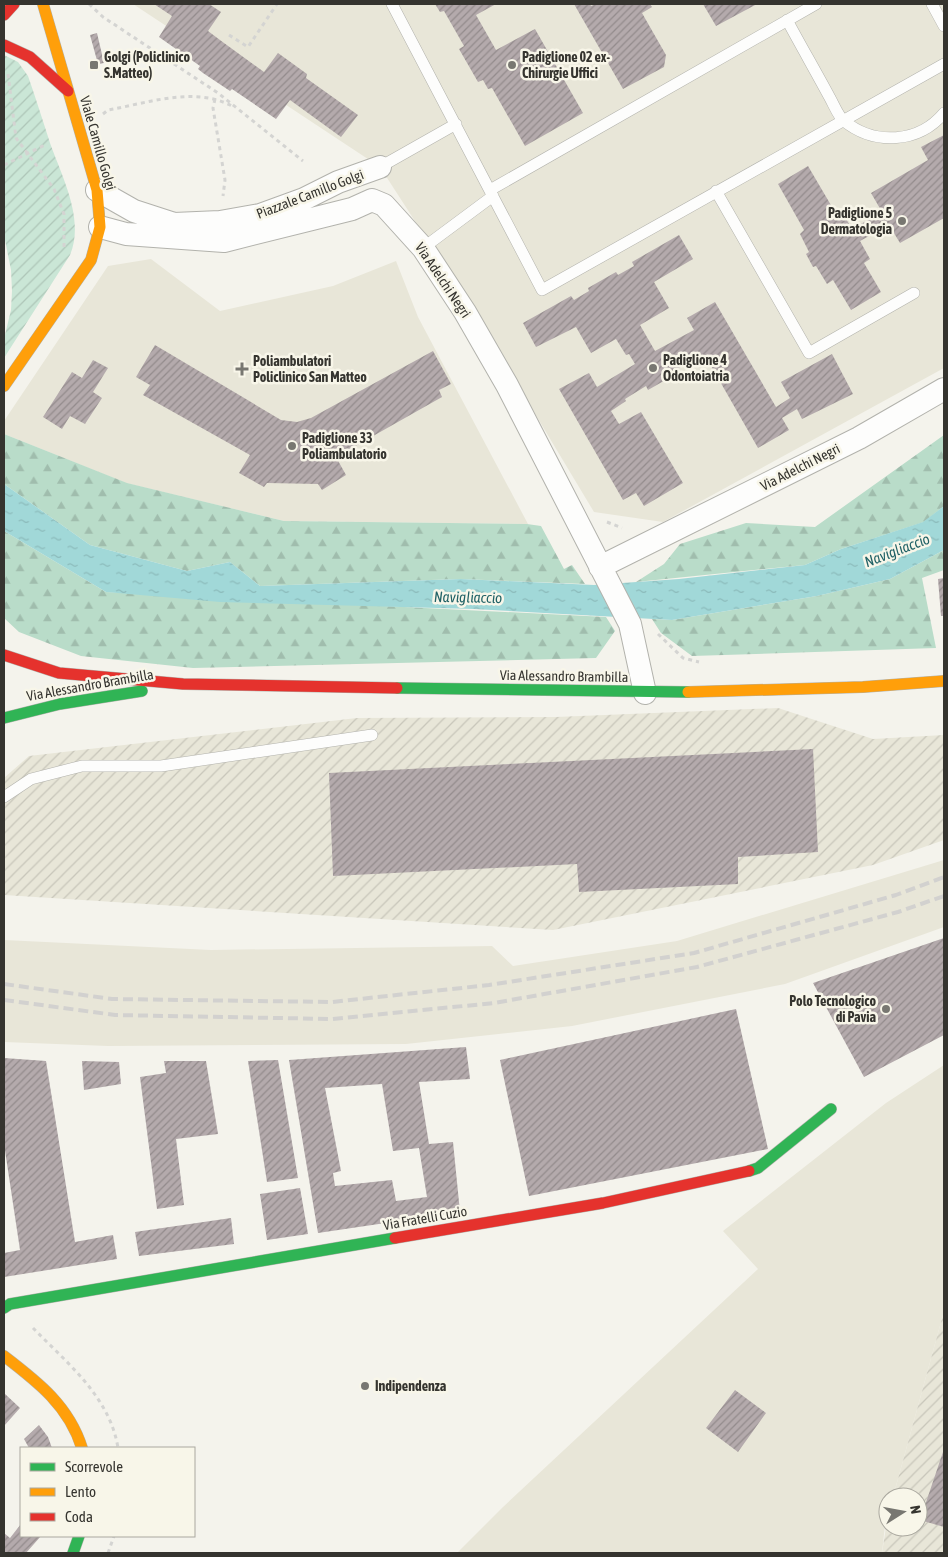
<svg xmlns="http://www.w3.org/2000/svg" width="948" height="1557" font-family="'Asap Condensed',sans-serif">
  <defs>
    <pattern id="industrial-furrows" width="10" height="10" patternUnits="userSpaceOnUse" patternTransform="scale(1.25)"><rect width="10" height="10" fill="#e8e6d8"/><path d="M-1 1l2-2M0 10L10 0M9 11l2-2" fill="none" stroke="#c8c6ba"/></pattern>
    <pattern id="forest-firs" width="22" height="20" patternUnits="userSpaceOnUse" patternTransform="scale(1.25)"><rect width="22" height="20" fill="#b9dcc9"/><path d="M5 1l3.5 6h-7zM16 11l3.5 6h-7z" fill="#a0bdad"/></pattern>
    <pattern id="garden-furrows" width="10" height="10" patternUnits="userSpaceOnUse" patternTransform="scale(1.25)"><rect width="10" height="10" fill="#cae6d6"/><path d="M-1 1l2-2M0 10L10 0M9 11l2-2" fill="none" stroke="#aec6b8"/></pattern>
    <pattern id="water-ripples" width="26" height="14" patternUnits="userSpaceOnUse" patternTransform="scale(1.25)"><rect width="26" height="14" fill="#a1d8d8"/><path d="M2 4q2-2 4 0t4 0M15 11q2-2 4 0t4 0" fill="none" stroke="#8bbaba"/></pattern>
    <pattern id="building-hatch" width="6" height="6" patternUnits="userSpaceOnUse" patternTransform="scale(1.25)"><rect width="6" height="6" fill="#b4aaac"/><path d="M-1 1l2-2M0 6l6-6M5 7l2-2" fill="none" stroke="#938b8c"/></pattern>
  </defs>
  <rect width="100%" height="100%" fill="#f4f3ec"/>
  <!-- built -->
  <path fill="#e8e6d8" d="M133,4H944V368L663,522L594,512L477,317L380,167Z
    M151,259L220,311L333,286L396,261L418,317L528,524L284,521L126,483L4,434V421L108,266Z
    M944,860V927L785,984L572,1026L406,1044L108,1046L4,1042V940L211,950L492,946L513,966L677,941Z
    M944,1065V1311L893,1497H888L882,1553H457L503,1507L758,1269L723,1231L886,1103Z"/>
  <!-- industrial -->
  <path fill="url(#industrial-furrows)" d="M778,708L873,739L944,735V840L873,865L553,930L4,895V778L29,756L357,718L556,717Z
    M944,1311V1553H882L888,1514V1527H918V1497H893Z"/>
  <!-- forest -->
  <path fill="url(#forest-firs)" d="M4,434L127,483L284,521L527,524L541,526L564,569L572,565L585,584L460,579L260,586L230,562L187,571L90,545L4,484Z
    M944,435V506L924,522L841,549L805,565L636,582L664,564L680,544L746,523L815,527Z
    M4,531L106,592L606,617L615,631L596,658L193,668L81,656L19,632L4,618Z
    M944,550V570L922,578L936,648L692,656L661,633L652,619L672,620L817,596L890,579Z"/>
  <!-- garden -->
  <path fill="url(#garden-furrows)" d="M4,55L18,62L28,76C36,99 43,121 50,143C62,177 85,219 70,255L4,358V339L11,310L12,291L11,270L4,235Z"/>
  <!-- water -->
  <path fill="url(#water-ripples)" d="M4,484L90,545L187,571L230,562L260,586L461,579L594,585L679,579L805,565L841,549L923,522L944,506V550L890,579L817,596L672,620L474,609L220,602L106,592L4,531Z"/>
  <!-- building -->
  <path fill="url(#building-hatch)" fill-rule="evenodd" d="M154,4H209L221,12L208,31L224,43L264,72L278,53L307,74L306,78L358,115L341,137L290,100L276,119L232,89L230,91L203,73L198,69L200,66L159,37L172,16Z
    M435,4H496L476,15L496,50L535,29L583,113L525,146L492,88L488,89L483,80L478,82L459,49L464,46L444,11L440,12Z
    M574,4H590L591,6L596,4H650L652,7L642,13L666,55L664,67L623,89Z
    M703,4H757L716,26Z
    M97,33L104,63L98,64L90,35Z
    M944,135V218L900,243L889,225L860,241L870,259L864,263L881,292L851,310L833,280L827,284L816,266L813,267L806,254L809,252L800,234L804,230L778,184L808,166L835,212L841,210L852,229L882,212L871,193L928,160L921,147Z
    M679,235L693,259L654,282L669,308L640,325L655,351L694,330L687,318L715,302L776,407L790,398L781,382L832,354L853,394L802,419L797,409L782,418L789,430L758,448L706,357L692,365L690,362L668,374L669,378L648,390L646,386L625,399L626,401L611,411L619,424L641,412L683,483L644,506L636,493L623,500L559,389L589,373L597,387L635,364L629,354L626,355L616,339L591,353L576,327L536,347L523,323L571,296L574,300L589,291L588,288L616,272L618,275L634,266L632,262Z
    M155,345L281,420L297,422L311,418L433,351L451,384L439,390L442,397L336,457L346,475L322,490L318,484L267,483L264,487L239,473L250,455L143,395L150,385L136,377Z
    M93,360L108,368L93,392L102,398L85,424L70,416L62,429L43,417L72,372L82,378Z
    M944,578V616H941L938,579Z
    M813,749L818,852L738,857V884L579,892L577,864L333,876L329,773Z
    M944,938V1035L864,1077L813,983Z
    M736,1009L768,1149L529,1196L500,1060Z
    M466,1047L470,1079L419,1082L429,1144L453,1142L460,1212L318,1233L289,1060ZM382,1084L393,1151L419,1148L427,1197L396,1201L392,1180L335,1186L333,1173L341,1171L325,1088Z
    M4,1058L46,1061L75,1242L113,1235L117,1259L4,1277V1253L20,1250L4,1144Z
    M278,1060L298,1178L267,1182L248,1061Z
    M82,1061L119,1062L121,1084L84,1090Z
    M164,1061H206L218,1134L176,1139L184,1205L157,1209L140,1077L166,1073Z
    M300,1188L308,1234L267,1240L260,1194Z
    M231,1218L234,1244L139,1256L135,1232Z
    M735,1390L766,1413L738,1452L706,1428Z
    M4,1393L20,1408L4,1426Z
    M39,1425L48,1437L52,1448H29L24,1439Z
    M944,1449V1527L920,1520Z
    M21,1524V1536H41L26,1553H4V1533L10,1538Z"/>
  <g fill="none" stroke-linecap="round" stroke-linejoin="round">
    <defs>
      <path id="lane" d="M392,4L542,290L944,64
        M932,4L944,26
        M787,20C801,46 816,72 830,98C834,105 838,116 844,121C875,146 919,143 944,113
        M380,167L456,124
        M490,190L816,4
        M716,191L809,353L914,293
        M423,248L493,196
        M4,797L31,779L82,766H161L372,735"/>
      <path id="street" d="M97,190L134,211L174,224L220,222L260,215L304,199L338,182L380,167
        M100,227L126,234L224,241L352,209L372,200L384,205L423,248L465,312L507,385L630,624L645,693
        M600,567L859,438L944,389"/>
      <path id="fast" d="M397,688L688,692
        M4,718L60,704L142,691
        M749,1171L758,1168L831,1109
        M4,1308L10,1304L395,1238
        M73,1553L79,1536"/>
      <path id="slow" d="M4,386L91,260L100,227L97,190L43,4
        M688,692L863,687L944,681
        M4,1356C38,1382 69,1406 82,1448"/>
      <path id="jam" d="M4,15L14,4
        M4,45L30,57L68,91
        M4,655L59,673L183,684L397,688
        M395,1238L603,1203L749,1171"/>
    </defs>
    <!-- lane casing -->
    <use href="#lane" stroke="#b2b2ac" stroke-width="12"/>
    <!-- street casing -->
    <use href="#street" stroke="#b2b2ac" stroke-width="24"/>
    <!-- fast casing -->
    <use href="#fast" stroke="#b2b2ac" stroke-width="12"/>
    <!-- slow casing -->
    <use href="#slow" stroke="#b2b2ac" stroke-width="12"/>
    <!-- jam casing -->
    <use href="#jam" stroke="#b2b2ac" stroke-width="12"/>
    <!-- path -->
    <path stroke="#d4d4d2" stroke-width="3" stroke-dasharray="4 4" stroke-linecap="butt" d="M89,4L103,17L218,93L303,161
      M229,35L248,47L277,4
      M8,74L16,138L54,189L64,214V248
      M215,99L213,108L225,180L223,196
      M103,114L108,110C148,103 194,86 232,106
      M4,165L47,144
      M607,522L622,528
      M658,634L683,658L699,662
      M33,1328C67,1363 110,1397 118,1448
      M108,1553L114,1536"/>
    <!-- lane -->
    <use href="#lane" stroke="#fdfdfc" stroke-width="11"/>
    <!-- street -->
    <use href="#street" stroke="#fdfdfc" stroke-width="22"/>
    <!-- fast -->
    <use href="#fast" stroke="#30b455" stroke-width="11"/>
    <!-- slow -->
    <use href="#slow" stroke="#ff9f0a" stroke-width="11"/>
    <!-- jam -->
    <use href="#jam" stroke="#e5322d" stroke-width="11"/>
    <!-- rail -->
    <path stroke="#d2d1cf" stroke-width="4" stroke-dasharray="10 5" stroke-linecap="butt" d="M4,984L112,999L332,1002L489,985L694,953L896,895L944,877
      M4,1000L115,1015L332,1019L494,1003L697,967L898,912L944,896"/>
  </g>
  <!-- markers -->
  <g fill="#787771" stroke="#f8f6e9" stroke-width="2">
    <rect x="89" y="60" width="10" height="10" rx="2.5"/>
    <circle cx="512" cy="65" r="5"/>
    <circle cx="902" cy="221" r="5"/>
    <circle cx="653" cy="368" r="5"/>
    <path d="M239.5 361.5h5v5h5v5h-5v5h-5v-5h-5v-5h5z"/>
    <circle cx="292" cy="446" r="5"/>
    <circle cx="886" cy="1009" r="5"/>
    <circle cx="365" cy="1386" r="5"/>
  </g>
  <g text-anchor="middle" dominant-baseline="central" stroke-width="5" stroke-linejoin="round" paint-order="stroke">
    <!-- poi labels -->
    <g font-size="14" font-weight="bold" fill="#35342f" stroke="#f8f6e9" text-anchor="start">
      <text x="104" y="57">Golgi (Policlinico<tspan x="104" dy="16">S.Matteo)</tspan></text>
      <text x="522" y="57">Padiglione 02 ex-<tspan x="522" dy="16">Chirurgie Uffici</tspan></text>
      <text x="892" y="213" text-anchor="end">Padiglione 5<tspan x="892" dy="16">Dermatologia</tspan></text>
      <text x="663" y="360">Padiglione 4<tspan x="663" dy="16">Odontoiatria</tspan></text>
      <text x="253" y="361">Poliambulatori<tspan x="253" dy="16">Policlinico San Matteo</tspan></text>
      <text x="302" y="438">Padiglione 33<tspan x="302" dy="16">Poliambulatorio</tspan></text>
      <text x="876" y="1001" text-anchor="end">Polo Tecnologico<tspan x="876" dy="16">di Pavia</tspan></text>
      <text x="375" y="1386">Indipendenza</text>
    </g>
    <!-- street labels -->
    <g font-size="14" fill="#35342f" stroke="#f8f6e9">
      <text transform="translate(98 143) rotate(74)">Viale Camillo Golgi</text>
      <text transform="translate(310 194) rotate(-21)">Piazzale Camillo Golgi</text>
      <text transform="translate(443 280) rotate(56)">Via Adelchi Negri</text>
      <text transform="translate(800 467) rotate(-27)">Via Adelchi Negri</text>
      <text transform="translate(564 676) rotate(1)">Via Alessandro Brambilla</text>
      <text transform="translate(90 685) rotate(-10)">Via Alessandro Brambilla</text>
      <text transform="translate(425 1218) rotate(-10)">Via Fratelli Cuzio</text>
    </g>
    <!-- water labels -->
    <g font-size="15" font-style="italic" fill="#216266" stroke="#f8f6e9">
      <text transform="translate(897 550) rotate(-21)">Navigliaccio</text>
      <text transform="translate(468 597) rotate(1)">Navigliaccio</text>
    </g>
  </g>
  <!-- border -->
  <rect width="948" height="1557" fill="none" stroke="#35342f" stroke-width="10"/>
  <!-- legend -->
  <rect x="20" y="1447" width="175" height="90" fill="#f8f6e9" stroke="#aaa89f"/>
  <rect x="30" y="1463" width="25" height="8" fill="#30b455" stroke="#aaa89f"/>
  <text x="65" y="1472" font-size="15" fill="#35342f">Scorrevole</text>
  <rect x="30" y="1488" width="25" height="8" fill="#ff9f0a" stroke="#aaa89f"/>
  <text x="65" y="1497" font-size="15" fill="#35342f">Lento</text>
  <rect x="30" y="1513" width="25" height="8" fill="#e5322d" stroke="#aaa89f"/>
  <text x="65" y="1522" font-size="15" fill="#35342f">Coda</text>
  <!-- north arrow -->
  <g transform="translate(903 1512) rotate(79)"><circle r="24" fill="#f8f6e9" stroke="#aaa89f"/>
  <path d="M0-4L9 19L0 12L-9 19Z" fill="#787771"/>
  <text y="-8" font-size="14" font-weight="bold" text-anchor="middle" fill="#35342f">N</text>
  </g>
</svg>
